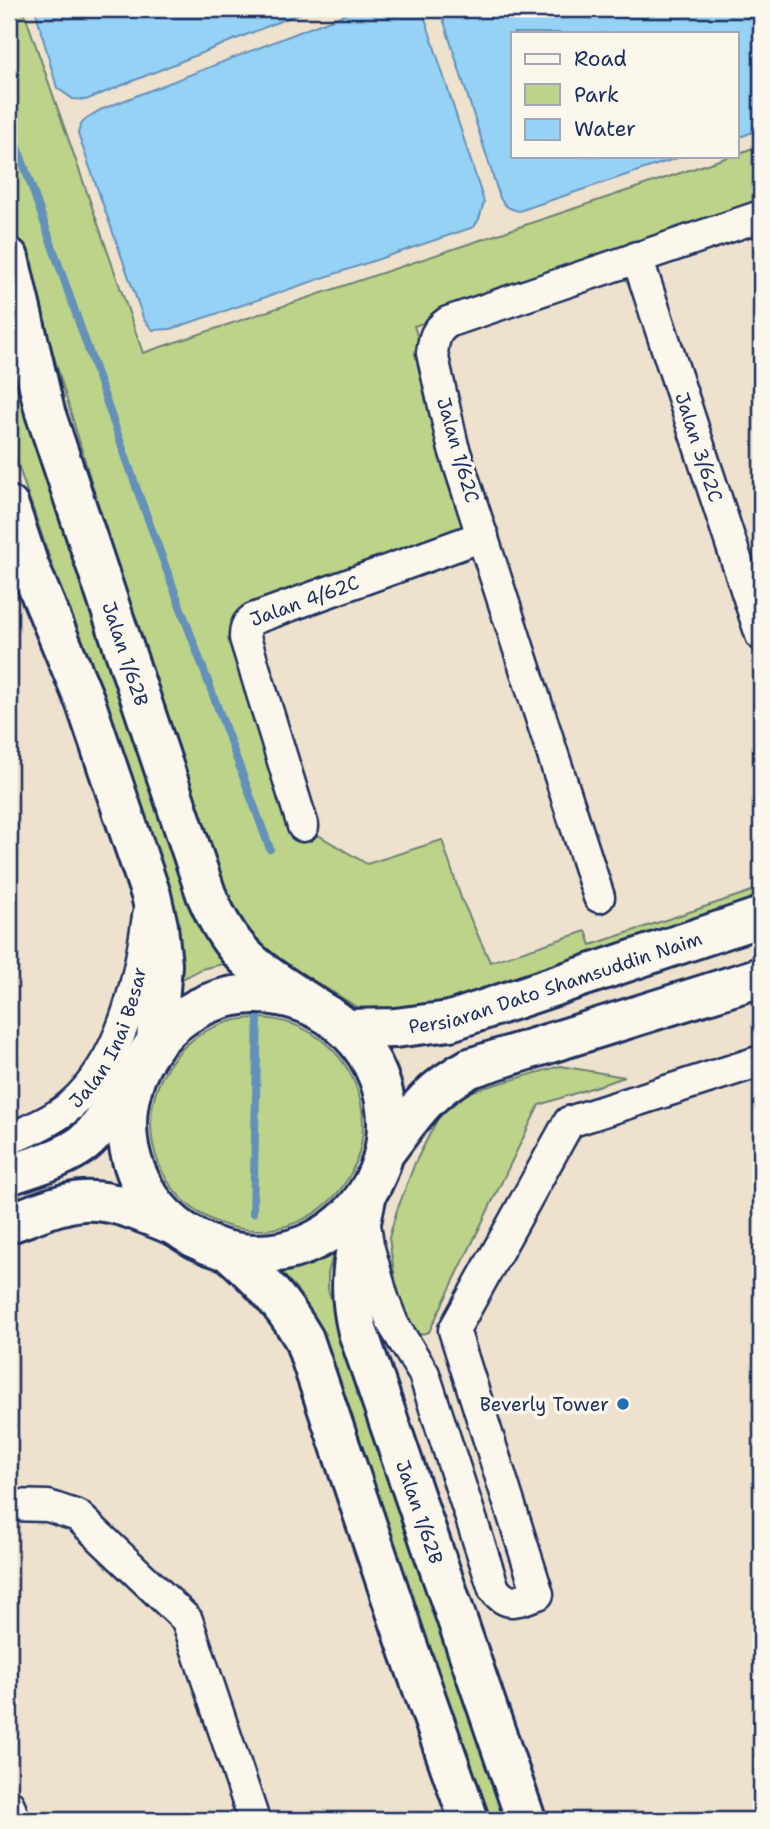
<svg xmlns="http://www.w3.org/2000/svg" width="770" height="1829" font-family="'Shantell Sans',sans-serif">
  <rect width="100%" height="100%" fill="#eee1cd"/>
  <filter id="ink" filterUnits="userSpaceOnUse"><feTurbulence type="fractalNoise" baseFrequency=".0143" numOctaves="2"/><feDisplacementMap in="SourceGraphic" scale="14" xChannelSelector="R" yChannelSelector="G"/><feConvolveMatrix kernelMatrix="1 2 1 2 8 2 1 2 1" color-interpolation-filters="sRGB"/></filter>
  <g filter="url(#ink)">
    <!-- green -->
    <path fill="#bcd389" stroke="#6c8174" stroke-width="2" d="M9,9H23L143,353L731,156H737V154L761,145V215L414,326L483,536L235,620L303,826L367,864L442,840L461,898L490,962L586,931L591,945L761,888V907L427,1017L375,1015L357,1007L254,944L232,919L136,632L44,323L9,210Z
      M9,365L203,932L216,951L228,963L201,969L175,983L179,936L9,439Z
      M151 1124a106 106 0 1 1 212 0a106 106 0 1 1-212 0Z
      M560,1066L625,1077L539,1105L429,1332L418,1335L404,1311L395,1280L389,1238L396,1213L415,1163L439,1116L466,1093Z
      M335,1247L328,1273V1289L510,1820H484L313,1317L296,1288L276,1267Z"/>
    <!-- water -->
    <path fill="#95d2f6" stroke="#6491b9" stroke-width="2" d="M35,9H310L86,100L73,99L57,88Z
      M358,9H419L423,12L484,202L479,219L474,227L171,329L153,330L144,320L78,134C80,121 88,117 100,110Z
      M440,9H761V129L737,138V33H513V156H683L519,211C510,209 505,207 500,198Z"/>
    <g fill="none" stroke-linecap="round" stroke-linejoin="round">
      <!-- stream -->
      <path stroke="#6491b9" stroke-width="8" d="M9,122L139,495L270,849
        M253,1213L258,1016"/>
      <defs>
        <g id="street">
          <path id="s1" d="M637,257L761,635"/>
          <path id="s2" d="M303,826L245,638C245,629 246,624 253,619L483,536"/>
          <path d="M599,897L453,446L432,353C434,338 435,331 448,322L761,216"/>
          <path id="s3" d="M9,1139C30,1130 52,1121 70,1106C123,1061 139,981 148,916"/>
          <path d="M365,1224L368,1245L383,1298L393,1324L424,1374L494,1589C508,1608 518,1600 538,1594L454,1330L569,1122L761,1061"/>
          <path d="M9,1505L48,1506L78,1516L187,1620L254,1820"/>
          <path d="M9,1805L14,1820"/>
        </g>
        <g id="secondary">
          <path id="s4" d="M9,258L45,412L206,894C233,959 259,970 315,1007"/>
          <path d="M9,506L29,566L85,701L151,895L158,926L162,965L156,1041"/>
          <circle cx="257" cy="1124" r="130"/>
          <path id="s5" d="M347,1029L395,1028L450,1021L761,917"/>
          <path d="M385,1152C414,1114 427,1091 470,1068L761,977"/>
          <path d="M9,1175C34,1166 63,1159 84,1143C103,1127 116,1102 130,1082"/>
          <path id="s6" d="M366,1198C356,1248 345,1281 358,1332L526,1820"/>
          <path d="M9,1223C33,1215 58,1203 83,1201C114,1199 145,1214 173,1225"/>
          <path d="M230,1252C261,1280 283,1303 304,1339L408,1647L469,1820"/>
        </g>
      </defs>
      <!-- street casing -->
      <use href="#street" stroke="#1b2f5e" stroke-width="35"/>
      <!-- secondary casing -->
      <use href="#secondary" stroke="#1b2f5e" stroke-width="44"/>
      <!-- street -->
      <use href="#street" stroke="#fbf7ec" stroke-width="30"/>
      <!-- secondary -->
      <use href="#secondary" stroke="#fbf7ec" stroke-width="38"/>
    </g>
  </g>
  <!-- markers -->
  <circle fill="#1f6fb2" stroke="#fbf7ec" stroke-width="2.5" cx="623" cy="1404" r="7"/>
  <g text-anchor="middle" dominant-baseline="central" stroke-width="7" stroke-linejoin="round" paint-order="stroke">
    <!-- street labels -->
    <g font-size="19" fill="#1b2f5e" stroke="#fbf7ec">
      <text stroke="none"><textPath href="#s1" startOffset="200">Jalan 3/62C</textPath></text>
      <text transform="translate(458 450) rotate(74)">Jalan 1/62C</text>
      <text stroke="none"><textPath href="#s2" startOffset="273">Jalan 4/62C</textPath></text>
      <text stroke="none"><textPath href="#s4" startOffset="413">Jalan 1/62B</textPath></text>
      <text stroke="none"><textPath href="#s5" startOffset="215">Persiaran Dato Shamsuddin Naim</textPath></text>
      <text stroke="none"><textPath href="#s3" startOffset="150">Jalan Inai Besar</textPath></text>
      <text stroke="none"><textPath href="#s6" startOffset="326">Jalan 1/62B</textPath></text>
    </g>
    <!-- poi labels -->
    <g font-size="19" fill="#1b2f5e" stroke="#fbf7ec" text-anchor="end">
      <text x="609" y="1404">Beverly Tower</text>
    </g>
  </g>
  <!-- margin -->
  <rect width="770" height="1829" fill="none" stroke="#fbf7ec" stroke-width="35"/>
  <rect x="18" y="18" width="735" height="1794" fill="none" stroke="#1b2f5e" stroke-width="2.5" filter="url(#ink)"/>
  <!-- legend -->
  <rect x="511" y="32" width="228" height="126" fill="#fbf7ec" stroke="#a1a7b3" stroke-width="2"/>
  <rect x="525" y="54" width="35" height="10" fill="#fbf7ec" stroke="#a1a7b3" stroke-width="2"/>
  <text x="574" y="66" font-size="21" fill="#1b2f5e">Road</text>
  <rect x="525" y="84" width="35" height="21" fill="#bcd389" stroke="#a1a7b3" stroke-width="2"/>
  <text x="574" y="102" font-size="21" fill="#1b2f5e">Park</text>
  <rect x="525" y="119" width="35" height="21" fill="#95d2f6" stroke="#a1a7b3" stroke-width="2"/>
  <text x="574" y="136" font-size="21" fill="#1b2f5e">Water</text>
</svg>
